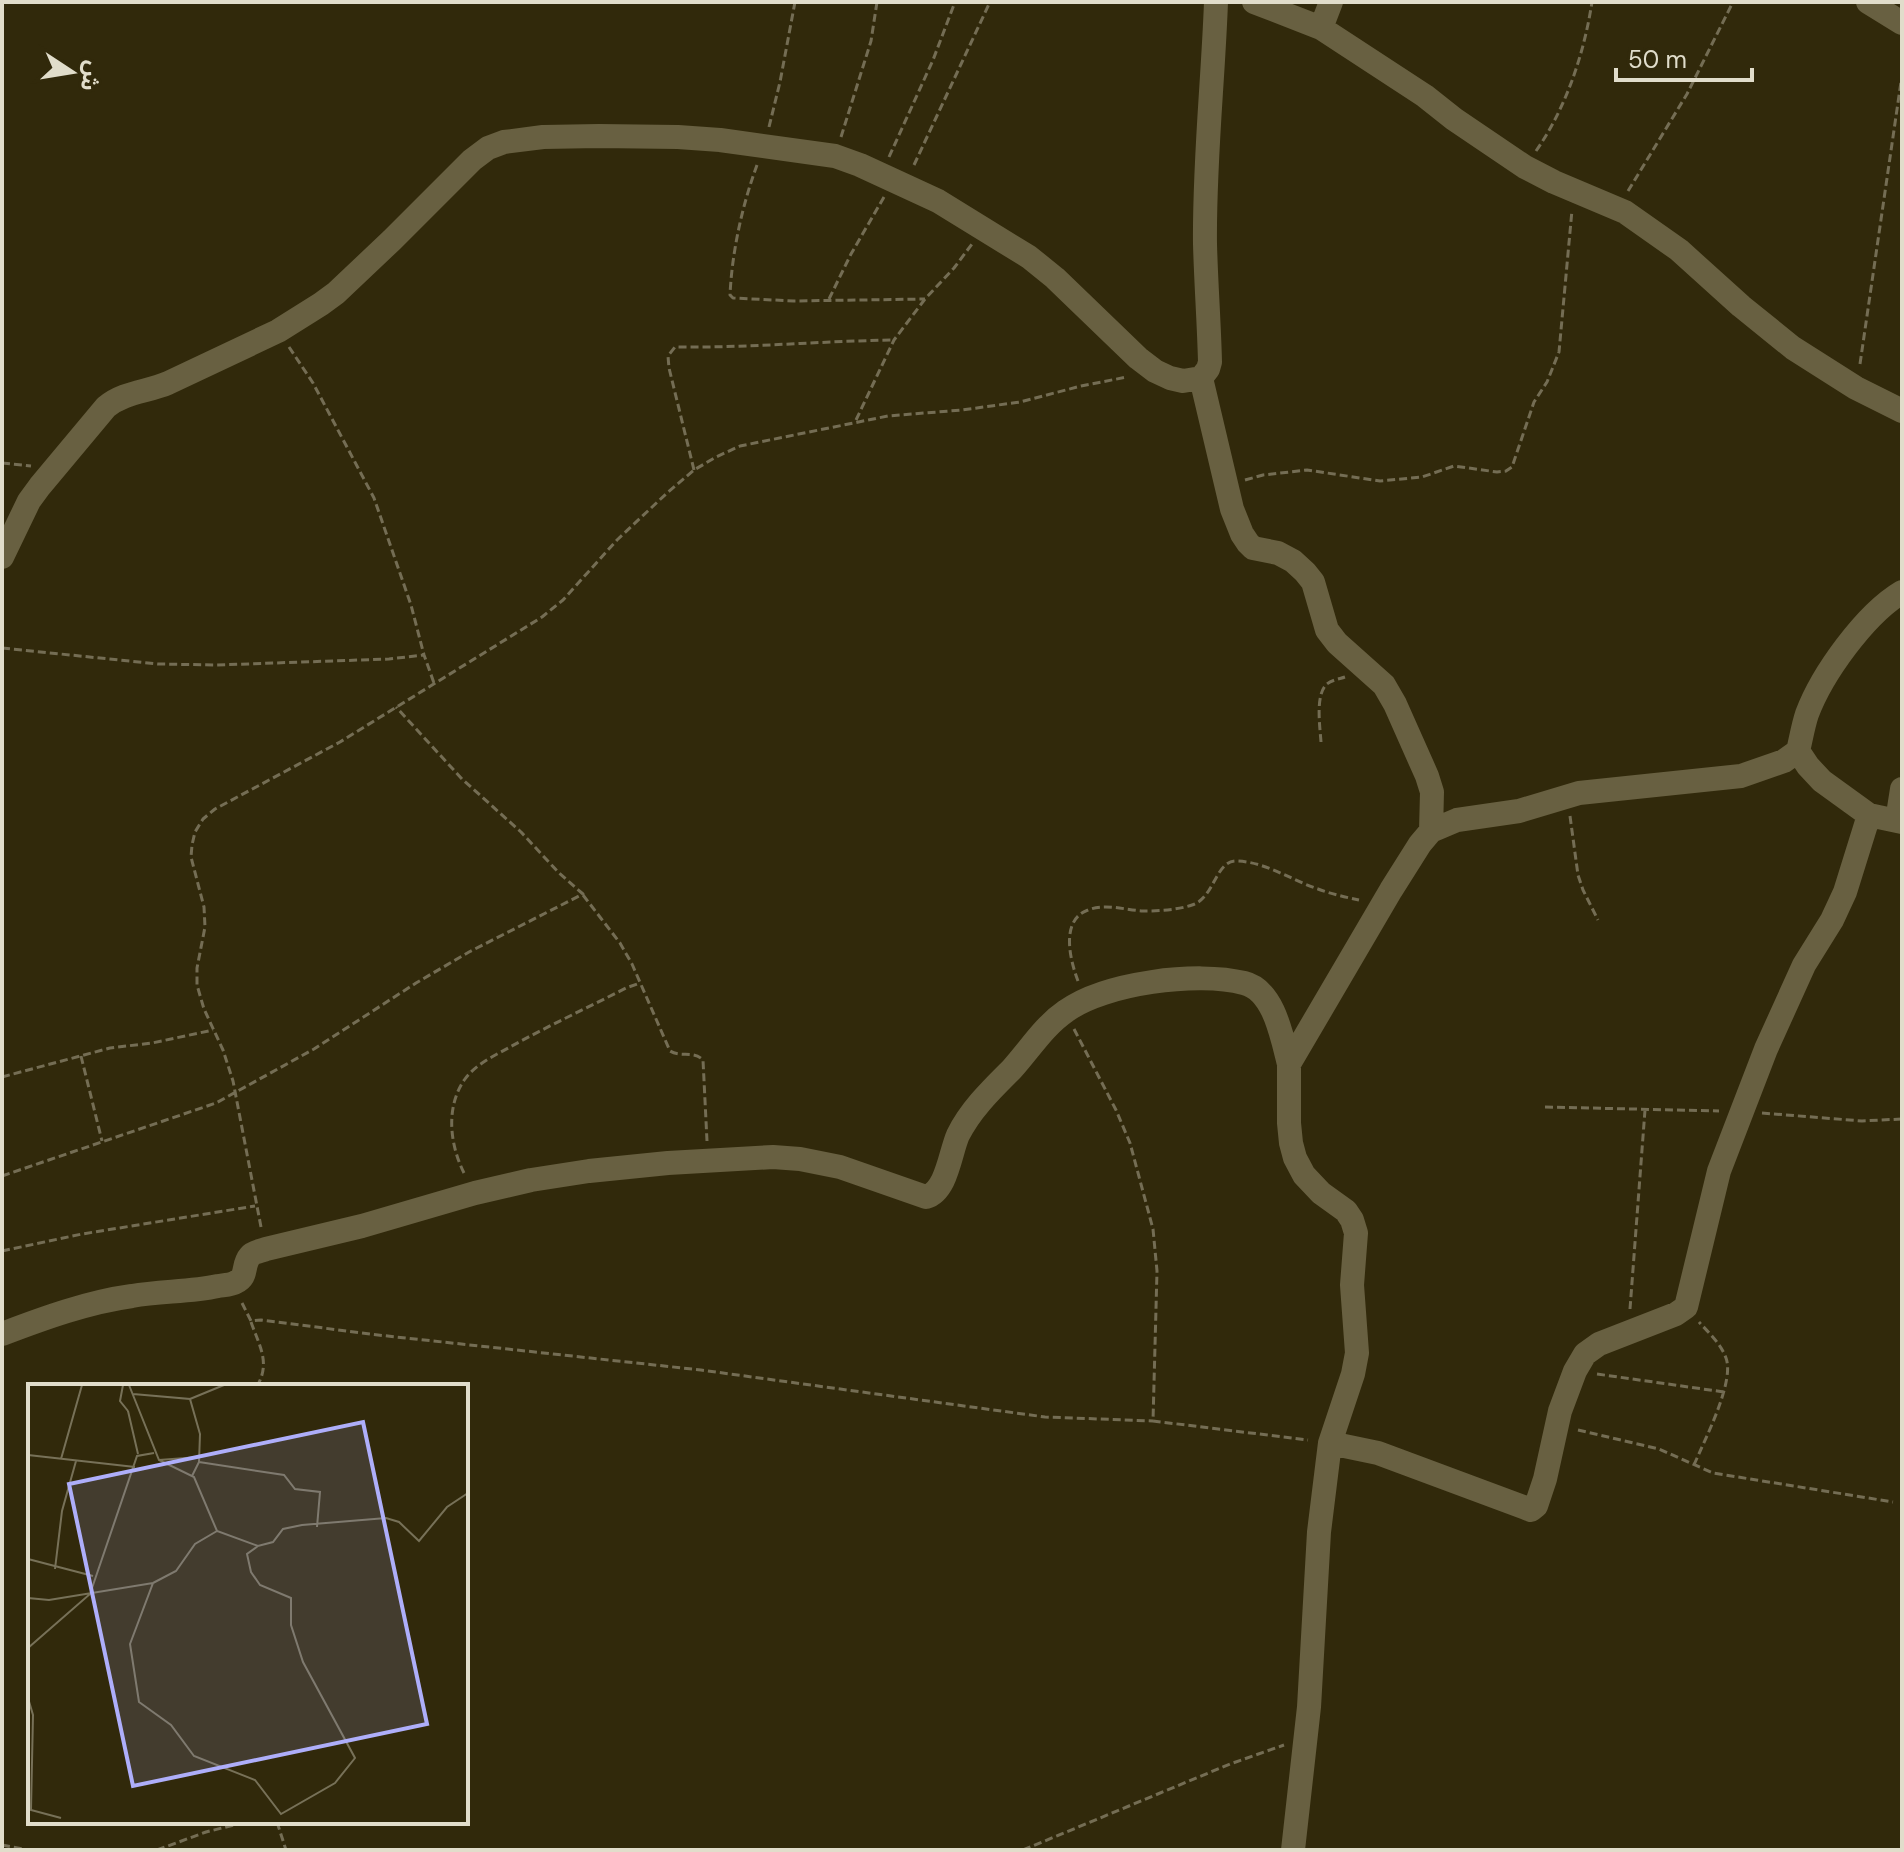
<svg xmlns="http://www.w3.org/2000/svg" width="1904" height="1852" font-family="'DM Sans','Noto Sans Arabic',sans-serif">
  <rect width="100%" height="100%" fill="#31290b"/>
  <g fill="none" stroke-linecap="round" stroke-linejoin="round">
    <!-- path -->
    <path stroke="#746d54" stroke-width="3" stroke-dasharray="8 4" stroke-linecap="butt" d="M769,127L780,82L795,2
      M841,137L871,41L877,2
      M1536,151C1566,108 1584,54 1592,2
      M889,157L933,60L955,2
      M757,165C742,206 732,252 730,295L733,298L794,301L925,299
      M914,165L990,2
      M1628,191L1687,94L1733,2
      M829,299L851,254L884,197
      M289,347L313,383L374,498L411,605L424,655
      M1860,364L1902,75
      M856,420L894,340L925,299L954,268L972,244
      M2,463L31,466
      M694,470L669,368L668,356L675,347C748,348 821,341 894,340
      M1245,480L1263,475L1307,470L1380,481L1422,477L1454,466L1497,472L1506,471L1512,467L1534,402L1547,382L1559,352L1572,210
      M2,648L158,664L217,665L389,659L424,655L434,683
      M1321,742C1320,727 1315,694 1327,684C1332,680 1339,679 1345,677
      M1570,816L1578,875L1583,890L1598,920
      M583,895L620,943L632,964L670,1051C681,1058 693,1050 703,1060L707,1141
      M1078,981C1070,960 1060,920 1088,910C1105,903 1125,910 1143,911C1158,911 1177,910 1192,905C1215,898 1215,860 1237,861C1266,862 1291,880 1318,889C1331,894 1345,897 1359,900
      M1074,1029L1116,1110L1130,1143L1153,1229L1157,1271L1153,1421L1308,1440
      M81,1056L102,1141
      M2,1077L110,1048L152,1043L213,1030
      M1545,1107L1719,1111
      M1762,1113L1862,1121L1902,1119
      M464,1173C450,1145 445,1107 465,1079C476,1064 494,1056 510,1047C548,1026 587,1008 626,988L640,983
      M2,1176L216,1103L314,1049L416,983L469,952L583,894L559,873L521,832L462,779L396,707
      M261,1227L233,1081L223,1050L204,1009L197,985V968L205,927L204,907L191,857L192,845L195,832L203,819L215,809L340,742L542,617L563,600L617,540L667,493L694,470L716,457L740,446L888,416L962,410L1020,402L1081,386L1127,377
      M2,1251L82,1234L255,1206
      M242,1303L251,1321L261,1320L378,1335L701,1370L1045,1417L1153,1421
      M1630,1309L1645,1110
      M251,1322C259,1345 271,1363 257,1386
      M1597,1374L1724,1392
      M1578,1430L1659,1449L1713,1473L1893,1502
      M1694,1465C1704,1441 1735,1382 1726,1358C1721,1344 1709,1333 1699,1322
      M277,1822L286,1850
      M2,1845L29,1850
      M157,1850L206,1832L246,1822
      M1023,1850L1230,1764L1284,1745"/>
    <!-- minor -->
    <path stroke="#686041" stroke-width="24" d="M1254,2L1321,28L1425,96L1454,119L1525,167L1554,182L1625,212L1679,250L1741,306L1793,348L1856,388L1902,411
      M1868,2L1902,23
      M1321,28L1331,2
      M1201,378L1232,509L1242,534L1248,543L1253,548L1278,553L1293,561L1305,572L1313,582L1327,630L1337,643L1384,685L1395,704L1427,776L1432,792L1431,831
      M2,557L29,501L40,486L106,407C124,392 147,392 168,383L278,331L321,304L336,293L392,240L472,160L488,148L504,142L543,137L599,136L678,137L720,140L835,156L860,165L938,201L1029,257L1055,278L1138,358L1155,371L1170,378L1183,381L1201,378L1208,369L1210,362C1209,322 1206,283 1205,244C1204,163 1213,83 1216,2
      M1798,751L1808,766L1822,781L1869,815L1902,822
      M1897,821L1902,789
      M2,1334C44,1318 88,1302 132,1296C161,1291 190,1292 218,1286C224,1285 231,1285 236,1282C248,1277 242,1265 250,1256C253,1252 261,1251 266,1249L362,1226L475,1193L531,1180L589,1171L668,1163L773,1157L800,1159L840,1167L926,1197C947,1191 950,1153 958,1135C971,1109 992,1089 1012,1069C1030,1049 1044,1026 1066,1011C1105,983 1197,971 1244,983C1274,990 1282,1037 1289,1064
      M1330,1443L1378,1453L1526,1508L1531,1510L1536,1506L1545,1479L1560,1411L1575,1371L1585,1354L1599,1344L1676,1314L1686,1307L1719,1171L1766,1049L1804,965L1832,920L1845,892L1869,815
      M1293,1850L1309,1707L1319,1532L1330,1443L1353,1374L1357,1353L1352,1285L1356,1233L1352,1220L1346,1211L1321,1193L1304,1175L1295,1158L1291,1143L1289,1123V1064L1391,890L1420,844L1431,831L1457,820L1519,811L1579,793L1741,776L1784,761L1798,751C1801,739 1803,726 1807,714C1822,674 1865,614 1902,592"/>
  </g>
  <!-- overview -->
  <g transform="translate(28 1384)">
    <rect width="440" height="440" fill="#31290b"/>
    <path fill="none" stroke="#777158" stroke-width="2" d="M95,1L92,17L100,27M101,1L131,76L166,93L189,147L230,162L245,158L255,145L274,141L358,134L371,138L391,157L419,123L440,109M105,10L162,15L172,50L171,78L164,92M162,15L196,1M100,27L110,70M0,71L107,83M33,75L54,1M131,76L171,73M171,78L256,91L267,105L292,108L289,143M0,175L65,192M27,185L34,127L48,77M125,199L148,187L167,160L189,147M0,214L21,216L125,199L102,260L111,318L143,341L166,372L227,396L253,430L307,399L327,374L275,278L263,241V214L232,201L223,188L219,170L230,162M0,264L62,210L109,72L126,69M0,314L5,331L3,426L33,434"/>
    <path fill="#aeaefa" fill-opacity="0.15" stroke="#aeaefa" stroke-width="4" d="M335,38L399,340L105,402L41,100Z"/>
    <rect width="440" height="440" fill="none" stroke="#e1ddcb" stroke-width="4"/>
  </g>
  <!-- border -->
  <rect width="1904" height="1852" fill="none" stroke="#e1ddcb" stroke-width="8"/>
  <!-- north arrow -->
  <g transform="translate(72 72) rotate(102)" stroke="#31290b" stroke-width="6" paint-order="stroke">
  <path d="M0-6L14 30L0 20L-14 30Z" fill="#e1ddcb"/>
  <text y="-12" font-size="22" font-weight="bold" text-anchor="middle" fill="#e1ddcb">ش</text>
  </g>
  <!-- scale -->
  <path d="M1616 68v12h136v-12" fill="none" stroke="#e1ddcb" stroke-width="4"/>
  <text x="1628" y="68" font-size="24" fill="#e1ddcb" stroke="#31290b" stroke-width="6" paint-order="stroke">50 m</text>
</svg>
